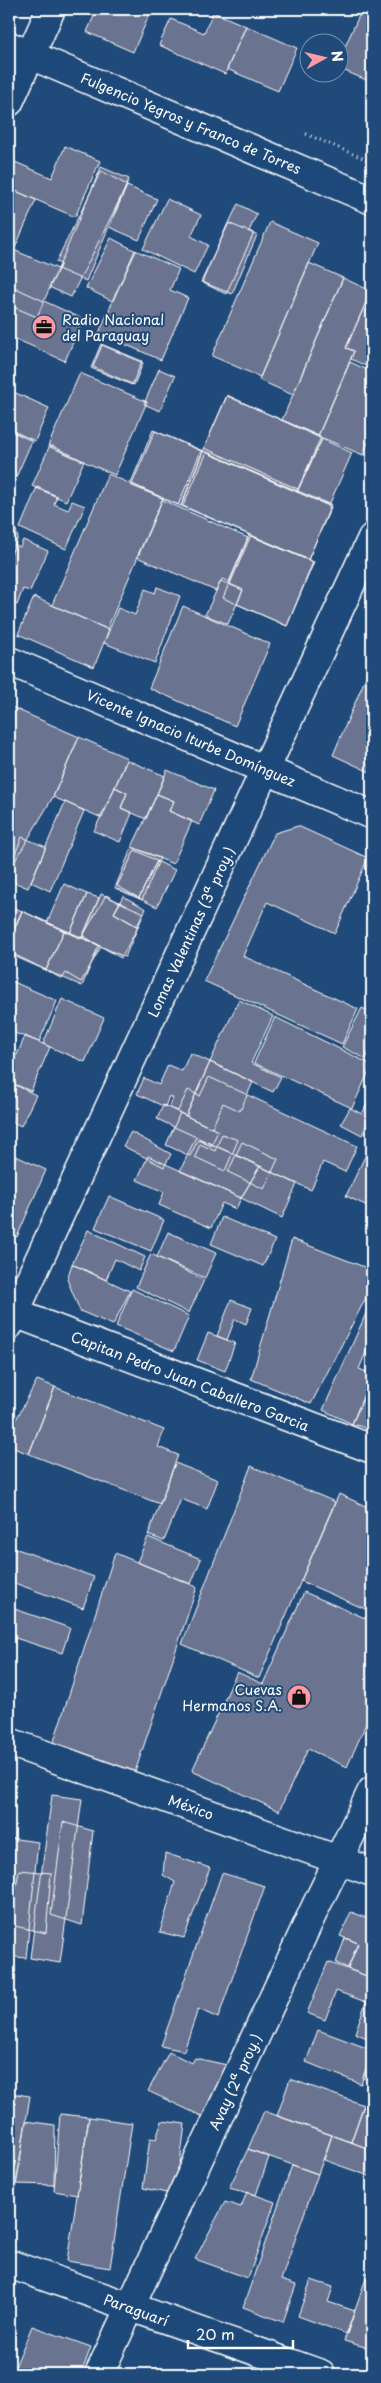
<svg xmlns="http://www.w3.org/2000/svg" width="381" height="2383" font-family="'Playpen Sans',sans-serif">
  <rect width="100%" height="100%" fill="#1f4a7a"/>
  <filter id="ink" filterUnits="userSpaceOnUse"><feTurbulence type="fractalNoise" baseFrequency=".02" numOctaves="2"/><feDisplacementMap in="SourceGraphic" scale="10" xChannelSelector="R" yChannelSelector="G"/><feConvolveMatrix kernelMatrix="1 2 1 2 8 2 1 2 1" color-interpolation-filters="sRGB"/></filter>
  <g filter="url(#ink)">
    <!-- building -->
    <path fill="#6b738f" stroke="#fff" d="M97,9H152L133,52L87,32Z
      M362,9H372L371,82L338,68V62Z
      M213,12L246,26L225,74L159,45L171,19L204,33Z
      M246,26L297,48L278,91L227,69Z
      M65,146L100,161L75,217L9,188V178L15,162L52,178Z
      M101,167L129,179L86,281L58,269Z
      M101,171L127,185L71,297L49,287L61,264L56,262Z
      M127,186L157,199L139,240L109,227Z
      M9,188L36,200L15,248L9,245Z
      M167,199L201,215L191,236L208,245L194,274L143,249Z
      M238,204L257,214L249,231L254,233L226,294L201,282Z
      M270,222L318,243L260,377L212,356Z
      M228,223L257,235L232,294L202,282Z
      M111,238L136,251L112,301L86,288Z
      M9,248L58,269L37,317L9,305Z
      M135,250L179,269L170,290L188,298L161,360L99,333Z
      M309,263L343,278L293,395L259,380Z
      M343,278L371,291L346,348L354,351L318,436L282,420Z
      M9,285L83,319L65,361L9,336Z
      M372,289V369L351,359L354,351L346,348Z
      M101,344L142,361L132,385L91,368Z
      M102,345L143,363L134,385L93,367Z
      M350,362L372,372V433L363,455L318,436Z
      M159,369L175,376L160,411L144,404Z
      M80,373L147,402L115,475L48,446Z
      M9,390L49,408L35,441L9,429Z
      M227,395L322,439L297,492L203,451Z
      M227,396L321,437L298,489L204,448Z
      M9,430L32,441L13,484L9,482Z
      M153,430L203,451L181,506L130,485Z
      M155,431L201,451L178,505L132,484Z
      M322,439L352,453L329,505L297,492Z
      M50,445L84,461L66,501L32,486Z
      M203,451L331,505L308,560L181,506Z
      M207,452L331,507L308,560L183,506Z
      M108,474L163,498L107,629L52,605Z
      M37,487L57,496L54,504L68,510L72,501L85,506L66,549L20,528Z
      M162,500L248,538L229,582L222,579L216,591L137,557Z
      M9,512L11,513L18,538L9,558Z
      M249,535L313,562L287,626L223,598Z
      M251,535L314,562L287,626L237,604L243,590L230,584Z
      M23,540L48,551L30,591L23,589L17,605L9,601V558L15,545L20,547Z
      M221,581L243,590L228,624L205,615Z
      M157,587L180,596L155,663L104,643L118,608L135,615L145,589L155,593Z
      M34,597L109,630L94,667L18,634Z
      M183,606L270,644L235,726L149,688Z
      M371,665L372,666V773L333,755Z
      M9,706L79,737L53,797L9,871Z
      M79,737L127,758L102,818L53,797Z
      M127,760L165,776L146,819L121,808L127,793L115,787Z
      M167,770L214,790L199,825L169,811L174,801L157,794Z
      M115,787L127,793L121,808L132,813L120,842L94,831Z
      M157,794L174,801L169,811L192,821L173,864L132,847Z
      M65,802L84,811L50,891L31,882Z
      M298,826L368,858L335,933L267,902L243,956L358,1009L342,1044L204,981L275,833Z
      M22,837L46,847L28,888L9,880V869Z
      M132,847L160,858L142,900L115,888Z
      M135,850L157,861L139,898L117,886Z
      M157,861L175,870L157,907L139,898Z
      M64,884L87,894L70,933L47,923Z
      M87,894L99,898L82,938L70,933Z
      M101,894L144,913L125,957L82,938Z
      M106,895L120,903L114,913L138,927L121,958L83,936Z
      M123,896L146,909L137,926L114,913Z
      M9,906L22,911L10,939H9Z
      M22,911L64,931L46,970L9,952V940Z
      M22,911L99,945L82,986L9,954V942Z
      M64,931L81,939L83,936L101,947L81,982L66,973L62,979L46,970Z
      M9,980L57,1001L39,1042L9,1031Z
      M62,999L104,1018L85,1062L43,1044Z
      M239,1000L273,1016L251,1063L281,1077L273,1092L210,1062Z
      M362,1008L372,1013V1045L366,1059L342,1047Z
      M275,1017L372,1065L352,1108L254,1063Z
      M25,1036L50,1047L31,1091L9,1082V1051L17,1055Z
      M190,1053L210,1062L186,1116L169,1108L173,1098L169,1096L165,1107L137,1094L144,1078L159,1085L168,1065L182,1071Z
      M210,1062L253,1082L240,1111L223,1103L212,1128L186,1116Z
      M209,1077L357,1146L345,1172L323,1162L311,1190L157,1119L163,1105L178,1111L188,1090L200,1096Z
      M9,1082L36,1095L21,1126L9,1120Z
      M372,1094V1114L362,1135L341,1124L350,1108L362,1114Z
      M180,1113L218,1131L211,1146L198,1140L190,1156L166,1145Z
      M131,1132L171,1154L164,1167L123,1146Z
      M222,1134L238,1140L225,1171L195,1157L200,1144L215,1151Z
      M196,1137L260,1166L241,1198L180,1171Z
      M242,1142L278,1159L264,1189L228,1172Z
      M368,1150L372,1153V1208L346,1196Z
      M16,1156L46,1170L17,1237L9,1233V1172Z
      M148,1156L241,1198L236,1209L222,1203L211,1228L159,1205L164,1192L137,1180Z
      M260,1166L297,1184L282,1218L241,1198Z
      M109,1196L164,1220L151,1251L95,1228Z
      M222,1217L275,1240L263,1266L211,1244Z
      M88,1230L145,1257L139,1271L115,1259L106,1280L72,1264Z
      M168,1232L216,1253L205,1278L157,1257Z
      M292,1239L372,1270V1286L311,1404L251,1379Z
      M151,1254L204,1280L189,1313L136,1287Z
      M72,1264L130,1291L113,1325L80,1311L67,1279Z
      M132,1289L189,1316L174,1351L116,1326Z
      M231,1300L252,1308L246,1324L235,1319L227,1340L217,1336Z
      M372,1300V1347L369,1345L359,1369L372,1374L352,1424L323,1410Z
      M208,1333L235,1343L225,1371L197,1360Z
      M372,1379V1430L352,1424Z
      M37,1380L55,1387L29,1454L9,1446V1433Z
      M55,1387L164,1430L158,1447L178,1455L160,1504L29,1454Z
      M175,1463L218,1480L207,1509L181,1499L164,1541L148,1535Z
      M251,1466L335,1502L259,1678L182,1644Z
      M339,1494L372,1509V1612L301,1581Z
      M148,1537L201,1559L191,1584L137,1562Z
      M9,1546L94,1577L83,1608L9,1581Z
      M115,1553L197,1587L135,1772L53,1744Z
      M304,1592L372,1621V1710L347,1767L308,1749L279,1811L192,1771L237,1672L263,1684Z
      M9,1607L70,1628L62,1653L9,1636Z
      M52,1795L82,1799L60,1963L30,1958Z
      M63,1822L93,1831L82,1925L51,1915Z
      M9,1838L38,1842L26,1958L9,1956Z
      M165,1853L210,1868L184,1938L160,1932L175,1882L163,1875Z
      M19,1870L51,1873L46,1933L10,1925Z
      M222,1873L265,1886L218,2018L198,2009L184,2051L161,2046Z
      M351,1912L372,1920V1978L348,1969L358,1943L340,1936Z
      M345,1938L358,1943L348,1968L336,1963Z
      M328,1962L372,1978V2040L355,2033L366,2002L336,1991L325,2020L307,2013Z
      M318,2030L372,2050L361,2084L306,2062Z
      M169,2052L192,2063L195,2058L236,2067L210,2120L148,2091Z
      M372,2052V2082L363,2078Z
      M290,2079L364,2105L351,2142L277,2116Z
      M9,2093L30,2096L14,2199H9Z
      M363,2107L372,2110V2150L351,2142Z
      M264,2111L332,2135L318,2174L248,2149Z
      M60,2114L89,2117L77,2195L54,2191Z
      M89,2117L132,2123L110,2268L67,2261Z
      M26,2121L55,2125L54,2185L16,2184Z
      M162,2121L185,2124L176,2195L143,2188L150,2138L156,2139Z
      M332,2135L372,2150V2177L324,2160Z
      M248,2149L269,2157L256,2195L229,2188Z
      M292,2165L318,2174L281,2280L296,2285L283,2322L243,2307Z
      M247,2192L275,2202L248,2278L195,2259L225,2202L241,2207Z
      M372,2261V2349L344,2341Z
      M311,2280L333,2287L328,2302L355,2311L347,2334L298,2316Z
      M32,2326L91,2347L81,2374H12Z"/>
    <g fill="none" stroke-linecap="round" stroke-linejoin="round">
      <defs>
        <path id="minor" d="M9,46L372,200
          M9,102L51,9
          M9,661L372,815
          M9,1311L372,1449
          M9,1325L372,538
          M9,1742L372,1872
          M9,2264L321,2374
          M99,2374L316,1906L372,1791"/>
      </defs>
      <!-- minor casing -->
      <use href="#minor" stroke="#fff" stroke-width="31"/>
      <!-- path -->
      <path stroke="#fff" stroke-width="3" stroke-dasharray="1 4" stroke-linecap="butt" d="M306,134L372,162"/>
      <!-- minor -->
      <use href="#minor" stroke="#1f4a7a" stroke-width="28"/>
    </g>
  </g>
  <!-- icons -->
  <defs>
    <symbol id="office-disc" viewBox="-11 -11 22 22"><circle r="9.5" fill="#ff9aa2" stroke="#1f4a7a"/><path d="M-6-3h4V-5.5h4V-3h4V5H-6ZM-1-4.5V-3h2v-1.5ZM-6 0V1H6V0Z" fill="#111"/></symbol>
    <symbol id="shop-disc" viewBox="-11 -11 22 22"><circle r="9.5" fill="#ff9aa2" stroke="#1f4a7a"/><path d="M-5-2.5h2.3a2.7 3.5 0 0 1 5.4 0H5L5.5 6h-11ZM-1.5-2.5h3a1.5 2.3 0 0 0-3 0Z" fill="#111"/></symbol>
  </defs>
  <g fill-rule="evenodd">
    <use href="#office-disc" x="30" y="313" width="28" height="28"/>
    <use href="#shop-disc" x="285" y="1683" width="28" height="28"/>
  </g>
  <g text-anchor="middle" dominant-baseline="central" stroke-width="4" stroke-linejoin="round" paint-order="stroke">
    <!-- street labels -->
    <g font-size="14" fill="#fff" stroke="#1f4a7a">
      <text transform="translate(191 123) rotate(23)">Fulgencio Yegros y Franco de Torres</text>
      <text transform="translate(191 738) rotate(23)">Vicente Ignacio Iturbe Domínguez</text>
      <text transform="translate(191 932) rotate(-65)">Lomas Valentinas (3ª proy.)</text>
      <text transform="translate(190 1381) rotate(21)">Capitan Pedro Juan Caballero Garcia</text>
      <text transform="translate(191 1807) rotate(20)">México</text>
      <text transform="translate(235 2082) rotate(-65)">Avay (2ª proy.)</text>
      <text transform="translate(136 2310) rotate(20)">Paraguarí</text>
    </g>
    <!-- poi labels -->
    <g font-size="14" fill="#fff" stroke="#1f4a7a" text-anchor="start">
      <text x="62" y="319">Radio Nacional<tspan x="62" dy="16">del Paraguay</tspan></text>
      <text x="282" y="1689" text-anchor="end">Cuevas<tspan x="282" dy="16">Hermanos S.A.</tspan></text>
    </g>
  </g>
  <!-- margin -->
  <rect width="381" height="2383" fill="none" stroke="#1f4a7a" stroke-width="30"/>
  <rect x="15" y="15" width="351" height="2353" fill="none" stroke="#fff" stroke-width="2" filter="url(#ink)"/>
  <!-- north arrow -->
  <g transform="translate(324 58) rotate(82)"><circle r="24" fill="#1f4a7a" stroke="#7992af"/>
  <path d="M0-4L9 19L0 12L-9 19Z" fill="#ff9aa2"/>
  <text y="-8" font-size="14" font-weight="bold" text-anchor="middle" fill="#ffffff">N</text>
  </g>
  <!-- scale -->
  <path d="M188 2340v8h105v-8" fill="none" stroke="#ffffff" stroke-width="2.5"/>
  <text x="196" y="2340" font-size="15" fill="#ffffff" stroke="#1f4a7a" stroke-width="4" paint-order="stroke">20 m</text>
</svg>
